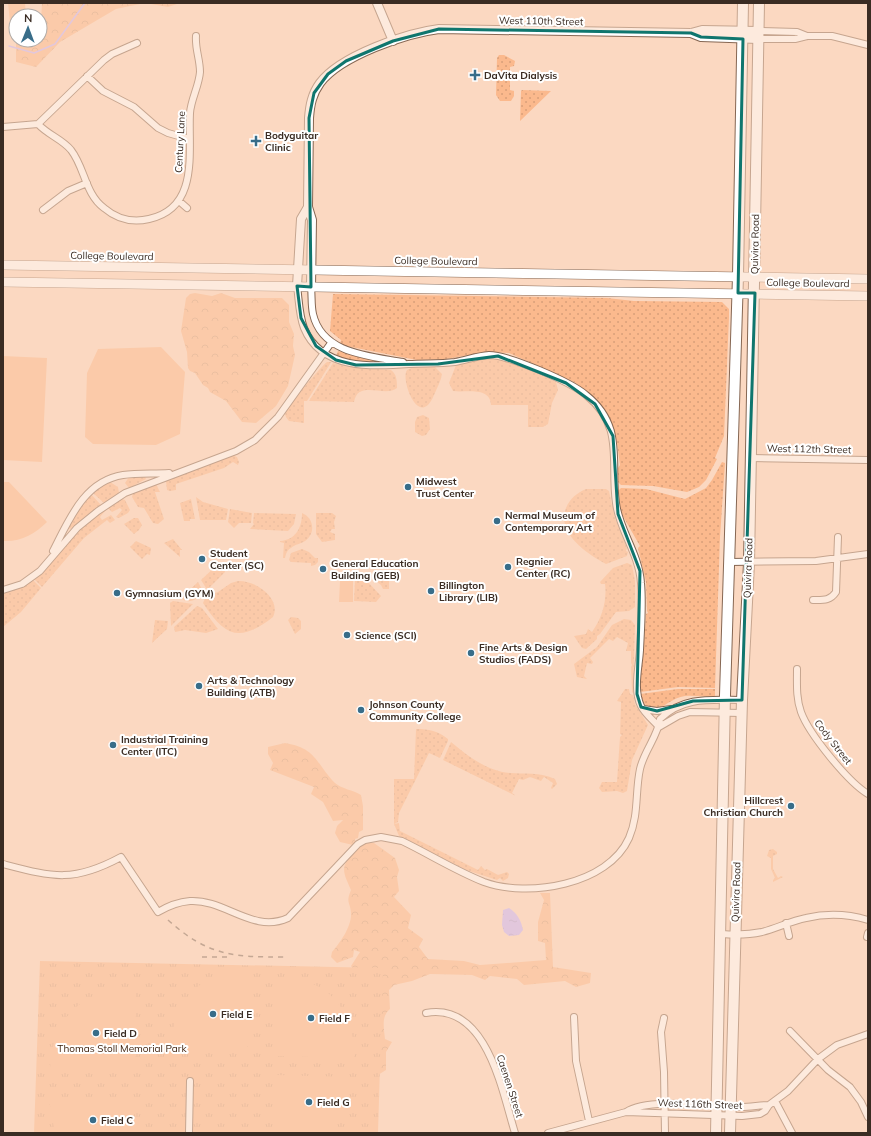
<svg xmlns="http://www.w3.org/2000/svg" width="871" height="1136" font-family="Mulish,sans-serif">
  <defs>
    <pattern id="grass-dots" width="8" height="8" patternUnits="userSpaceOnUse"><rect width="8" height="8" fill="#fbb98d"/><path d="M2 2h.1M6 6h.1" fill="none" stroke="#d89f79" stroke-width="1.8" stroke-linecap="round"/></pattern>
    <pattern id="forest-crowns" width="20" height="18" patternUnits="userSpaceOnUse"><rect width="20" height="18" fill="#fbb98d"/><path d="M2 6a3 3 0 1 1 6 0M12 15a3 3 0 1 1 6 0" fill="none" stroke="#d89f79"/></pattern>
    <pattern id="park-tufts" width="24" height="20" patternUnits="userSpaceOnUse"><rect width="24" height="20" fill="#fbb98d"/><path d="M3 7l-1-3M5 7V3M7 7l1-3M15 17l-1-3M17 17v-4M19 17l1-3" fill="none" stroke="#d89f79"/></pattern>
    <pattern id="water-ripples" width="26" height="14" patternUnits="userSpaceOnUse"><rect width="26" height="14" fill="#c3b2fd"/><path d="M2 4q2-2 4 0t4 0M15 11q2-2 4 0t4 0" fill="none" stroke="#a899d9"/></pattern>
  </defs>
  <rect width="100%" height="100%" fill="#fbd8c1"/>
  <!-- grass -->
  <path fill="url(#grass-dots)" d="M499,55H504L515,61L514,66L510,67V90L514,91V96L511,101H500L496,95L497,58Z
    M521,91L522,90L551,91L520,121Z
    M333,294L607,298L634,301L722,302L729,309V317L724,436L715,458L717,459L706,480L699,487L687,492L653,486L621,485L618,482V468L620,465L617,443L611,422L600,404L590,394L574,382L509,353L486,352L446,359L417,360L346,346L340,344L341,340L330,331Z
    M338,351L380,362L353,361L336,356Z
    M479,359C506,356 531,371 556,382L558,390L552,403L548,424L543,427H528V405H491C490,386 465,393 453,391L449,383L456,365Z
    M327,362H331L330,364L307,401H304V423L289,421C287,419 285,416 285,413C286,408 322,365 327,362Z
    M333,363L348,367L391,370C397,374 397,382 397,388C385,398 358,379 354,402L309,401Z
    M413,367H435L442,374C441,381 437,388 434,395C419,431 400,379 407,370Z
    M423,415L429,418L430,429L426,435L422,436L415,432V422L417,417Z
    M232,455L237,457L239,462L238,465L233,462L224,468L176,484V490L170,491L167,490L166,481Z
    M722,462L725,463L720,537L715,688L678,687L640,692C641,666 645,640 646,614L648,613L647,611L646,582L638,548L640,546L620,511L618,491L621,488L646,489L685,499L706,488L712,480Z
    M129,477H145L146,479L129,488L125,483Z
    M110,482L118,487L119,493L104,503L93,493L100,487Z
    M156,484L160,492H155L164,519L158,524L153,523L144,508L138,507L132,497L133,493Z
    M586,489H606L609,491L615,518L627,548L626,551L628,552L627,556L606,564C587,554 556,533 566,508C570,498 577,493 586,489Z
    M90,493L101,505L70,529L68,528L71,519Z
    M196,497L203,502L228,509L226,520H200Z
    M122,499L125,500L130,510L128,513L119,518L116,517L122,510L120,508L112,512L107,507Z
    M191,499L195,519H190V521H184L180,503Z
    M104,509L106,510L100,517L102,520L111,515L115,520L110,523L107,520L84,538L42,587L34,579L50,564L77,532Z
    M230,509L252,513L251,523H239L234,528L228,522Z
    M254,513L296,514L294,524L288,531L250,529L254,524L253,523Z
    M302,513C314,518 316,533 305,541C301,544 295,544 291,548C287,550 286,554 285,558H283L284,543L280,542V541C296,540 302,527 302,513Z
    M316,513H332L336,516L334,522L335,529H332L330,532L335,534V540L322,542L316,534Z
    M134,518H138L142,525L139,530L134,534L124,524Z
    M173,539L182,550H180V557L164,543Z
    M136,541L151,548L150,555L147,554L142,559L130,547Z
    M302,549L309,552L315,558H318V562L315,565L311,566V563L291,562L289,560L291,553Z
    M219,563L224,568L225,572L209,588H206L201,580Z
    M627,563L632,565L635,581V607L629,611L616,612L600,634L597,636V639L586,649L582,648L574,636L586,634L588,629L592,632C603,617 607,599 605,584H601L600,582L613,568Z
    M373,577H389V589H383L381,585L373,579Z
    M33,580L41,588L21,612L3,627V594L19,588Z
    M238,581C255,580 282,598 273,617C240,643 225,637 203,603L206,596L218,592L231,583Z
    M355,581H367L381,596L376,602L354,601Z
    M198,582L204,593C198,599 188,605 181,598Z
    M173,601L193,604L171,626L170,603Z
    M197,606L202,608L218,629L206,633L185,630L175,632L174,627Z
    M291,617L298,618L301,621V629L295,634L288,620Z
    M624,619L631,620L635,625L633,692L632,693L631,667L632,665L631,663V651H626L628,643L617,637L613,641L609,639L590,658L593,662L592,664L587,663L584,676L587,679L577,677L574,664L597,647L612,625Z
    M155,620L168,621L167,629L152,643Z
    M625,689H629L630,694L633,695L635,704L648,725L632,760L627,791L623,793L617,791L602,792L599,788L602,782H617L620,737L622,735L620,734L621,702L617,701Z
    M678,689H715V696C705,698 697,695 685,696C666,698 651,726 640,694Z
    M416,729C429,729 438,731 448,739V741L440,758L429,753L399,813L398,822L394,824V779H414Z
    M451,742C469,757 487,771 510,773C524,774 540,772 555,779L557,784L552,789L551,788L553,783L544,777L541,781L530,777L523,780L519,779L512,793L516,796L443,760Z
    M399,823L400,831L478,870L481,866L485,870L487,869L498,875L507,872L509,874L508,878L503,881L500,878L497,880L466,870L399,836L394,824Z
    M773,849L777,852V854L773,856V869L778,878L781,876L783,877L773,882V880L775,878L771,869V858L767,856L769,850Z"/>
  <!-- forest -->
  <path fill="url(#forest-crowns)" d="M42,3H180L168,7L145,3L116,9L60,42L36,67L16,62V40H40Z
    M195,293L212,296L221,293L235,298H282L289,305V322L294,334L293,346L295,355L288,386L276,406L256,423L242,422L226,401L210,392L208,388L203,385L195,373L190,371L188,368L187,352L181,331L186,298L190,294Z
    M285,743C317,748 316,764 335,783C342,789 353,790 361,795L363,806V830L359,832L358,838L355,839V843L353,845L340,842L335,833L337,826L343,820L333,821L323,802L311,794L314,787L270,770L273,763L268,754V747Z
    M368,843H374L395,858L399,870L397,877L399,891L394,897L411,915L408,928L423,939L419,947L428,959L464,961L480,965L546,960L545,943L538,941V922L544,900L540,893H550L553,967L591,973L590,983L576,987L565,981L524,985L517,979L490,976L485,980L472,975L430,974L412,981L394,985L389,990L390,1009C381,1016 384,1028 385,1039L392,1042L386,1052V1070L378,1075L355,972L351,966L360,952L354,950L353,957L337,963L331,957L332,952C340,943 351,927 351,915C351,902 345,904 351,890C344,874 339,867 353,854C358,849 361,845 368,843Z"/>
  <!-- park -->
  <path fill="url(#park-tufts)" d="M40,961L383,968L378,1133H34Z"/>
  <!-- pitch -->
  <path fill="#fbb98d" d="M8,3H25L26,16H16V31L11,32Z
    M161,347L185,372L180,434L156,445L93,444L85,437L87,373L98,349Z
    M3,356L47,358L42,462L3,460Z
    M3,482H9L47,522C35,534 21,542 3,541Z
    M340,581H353V602H339Z
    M233,971H251L249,1045L245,1049L171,1047C173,1008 192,979 233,971Z
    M276,977C326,977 355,1008 354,1058L277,1056L274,1052Z
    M133,987L136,990L135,1068L131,1072L53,1071L50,1069C52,1017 83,990 133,987Z
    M277,1075L347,1077C347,1099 340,1114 327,1131L323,1133H274L273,1078Z
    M53,1097L130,1098L134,1101V1133H55L49,1100Z"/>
  <!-- water -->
  <path fill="url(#water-ripples)" d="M509,908C517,913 521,920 523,930L519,935L509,936L504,932L502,925L503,910Z"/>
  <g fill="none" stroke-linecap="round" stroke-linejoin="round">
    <!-- stream -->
    <path stroke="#c3b2fd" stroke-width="1.5" d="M9,46L34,53L55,44L85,3"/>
    <defs>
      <path id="minor" d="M758,31L797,32L807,36
        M758,39H795L807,36H832L868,45
        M87,76L103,91L134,107L158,128L168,133L189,139
        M38,124C48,135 62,139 71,150C85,168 85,194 104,208C117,219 132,223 149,219C200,208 188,151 190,113C191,99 199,86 200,72C200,59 195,49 196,36
        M3,127L38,124L104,60L112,54L137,43
        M179,201L187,208
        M43,210L68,191L87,183
        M297,286C299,300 299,315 304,328C321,370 372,367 409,364C424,363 439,364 455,362C466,360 477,356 489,355C509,355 571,382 586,395C625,426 610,462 616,503C619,530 639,553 641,583C643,605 641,628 640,650C639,667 633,690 641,706C645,714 653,720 659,727
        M311,287C312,296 311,305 313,314C322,354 370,356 403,362
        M750,458L868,460
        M53,551C69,520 84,481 123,475C138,473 154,474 169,473
        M729,562L816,561L868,554
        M3,590L22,584L40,571L77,528L98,511L125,493L236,451L255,440L278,417L331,343
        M813,600C823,600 830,601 836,592L838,537
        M797,669C797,684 796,698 801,712C809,734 848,782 868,794
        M643,709L657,711L671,709
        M659,727L678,716L690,712L742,713
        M3,864C53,877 73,883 121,857L158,912C168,906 178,902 190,901C225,899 253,934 288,918L358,844L365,840L381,837L402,841C429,854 456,871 484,882C528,898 608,885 629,838C639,815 635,792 640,769C644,751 658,736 660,719C683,696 712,700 742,700
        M786,923L789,936
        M722,934C735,935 748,935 762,932C777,928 791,921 806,918C827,913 848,914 868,920
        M867,937L868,933
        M426,1013C487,1002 502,1091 515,1133
        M574,1017L576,1061L589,1121
        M664,1018L661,1032L664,1072L665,1133
        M790,1031L828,1070L850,1087L861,1102L868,1117
        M775,1101L792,1133
        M626,1112L742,1116L760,1114L765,1111L769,1105L788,1091L818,1059L837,1045L868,1034
        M189,1133L190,1081
        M548,1133L626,1112C649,1097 713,1107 741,1107C751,1107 760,1105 769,1105"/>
      <path id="tertiary" d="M377,3L393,41
        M691,33L701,37L758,39
        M297,286L301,219L308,207
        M311,287L312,220L308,207L309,118C310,105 312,94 320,83C340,56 406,33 439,29L691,33L702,30L758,31"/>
      <path id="secondary" d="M3,265L868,279
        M3,282L868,296"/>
      <path id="primary" d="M716,1133L725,695L738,276L743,3
        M730,1133L742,700L749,563L759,3"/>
    </defs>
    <!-- minor casing -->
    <use href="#minor" stroke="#866753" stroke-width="8"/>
    <!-- tertiary casing -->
    <use href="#tertiary" stroke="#866753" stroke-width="10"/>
    <!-- secondary casing -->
    <use href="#secondary" stroke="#866753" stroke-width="10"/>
    <!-- primary casing -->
    <use href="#primary" stroke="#866753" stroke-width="12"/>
    <!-- minor -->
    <use href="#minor" stroke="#fff" stroke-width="6"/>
    <!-- tertiary -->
    <use href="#tertiary" stroke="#fff" stroke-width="8"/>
    <!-- secondary -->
    <use href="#secondary" stroke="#fff" stroke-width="9"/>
    <!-- primary -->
    <use href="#primary" stroke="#fff" stroke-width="10"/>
    <!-- rail -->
    <path stroke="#816b5d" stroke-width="1.5" stroke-dasharray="5 5" stroke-linecap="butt" d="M168,920C208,956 233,957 285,957
      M202,957H227"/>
  </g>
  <!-- marked area -->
  <path d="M0 0H871V1136H0ZM439,29L691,33L701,37L743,39L738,293H755L742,700L693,701L657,711L641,707L637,694L640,571L618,514L613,436L595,404L566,383L498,356L438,364L356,365L336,360L316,346L301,318L297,286L311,287L309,118L314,93L328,74L346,61L393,41Z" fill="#fbd8c1" fill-opacity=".55" fill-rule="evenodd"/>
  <path fill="none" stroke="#0f766e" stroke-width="3" stroke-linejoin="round" d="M439,29L691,33L701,37L743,39L738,293H755L742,700L693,701L657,711L641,707L637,694L640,571L618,514L613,436L595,404L566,383L498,356L438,364L356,365L336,360L316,346L301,318L297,286L311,287L309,118L314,93L328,74L346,61L393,41Z"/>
  <!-- markers -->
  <g fill="#386d89" stroke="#fff" stroke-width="1.5">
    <path d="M473 69h4v4h4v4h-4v4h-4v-4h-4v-4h4z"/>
    <path d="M254 135h4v4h4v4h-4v4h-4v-4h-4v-4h4z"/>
    <circle cx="408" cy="487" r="4"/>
    <circle cx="497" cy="521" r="4"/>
    <circle cx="202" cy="559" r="4"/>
    <circle cx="508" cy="567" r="4"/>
    <circle cx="323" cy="569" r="4"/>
    <circle cx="431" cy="591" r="4"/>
    <circle cx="117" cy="593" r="4"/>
    <circle cx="347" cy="635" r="4"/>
    <circle cx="471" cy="653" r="4"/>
    <circle cx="199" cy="686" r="4"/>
    <circle cx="361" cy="710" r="4"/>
    <circle cx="113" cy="745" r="4"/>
    <circle cx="791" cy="806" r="4"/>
    <circle cx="213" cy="1014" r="4"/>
    <circle cx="311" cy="1018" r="4"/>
    <circle cx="96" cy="1033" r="4"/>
    <circle cx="309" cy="1102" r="4"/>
    <circle cx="93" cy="1120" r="4"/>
  </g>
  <g text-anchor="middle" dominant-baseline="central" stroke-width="4" stroke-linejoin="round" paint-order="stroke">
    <!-- street labels -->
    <g font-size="10" fill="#3a2c23" stroke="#fff">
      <text transform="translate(541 21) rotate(1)">West 110th Street</text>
      <text transform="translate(180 142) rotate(-87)">Century Lane</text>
      <text transform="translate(755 244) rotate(-89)">Quivira Road</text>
      <text transform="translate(112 256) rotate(1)">College Boulevard</text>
      <text transform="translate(436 261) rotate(1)">College Boulevard</text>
      <text transform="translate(808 283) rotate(1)">College Boulevard</text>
      <text transform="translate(809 449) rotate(1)">West 112th Street</text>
      <text transform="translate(748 568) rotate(-88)">Quivira Road</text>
      <text transform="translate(833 742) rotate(52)">Cody Street</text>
      <text transform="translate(736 892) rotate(-88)">Quivira Road</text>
      <text transform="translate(510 1086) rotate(72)">Caenen Street</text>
      <text transform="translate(700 1104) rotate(2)">West 116th Street</text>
    </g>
    <!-- poi labels -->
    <g font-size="10" font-weight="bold" fill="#3a2c23" stroke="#fff" text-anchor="start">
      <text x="484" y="75">DaVita Dialysis</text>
      <text x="265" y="135">Bodyguitar<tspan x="265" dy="12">Clinic</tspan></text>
      <text x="416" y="481">Midwest<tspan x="416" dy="12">Trust Center</tspan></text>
      <text x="505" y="515">Nermal Museum of<tspan x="505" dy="12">Contemporary Art</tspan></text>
      <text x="210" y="553">Student<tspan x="210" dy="12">Center (SC)</tspan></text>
      <text x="516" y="561">Regnier<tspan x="516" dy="12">Center (RC)</tspan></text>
      <text x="331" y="563">General Education<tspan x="331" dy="12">Building (GEB)</tspan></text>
      <text x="439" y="585">Billington<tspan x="439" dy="12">Library (LIB)</tspan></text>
      <text x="125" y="593">Gymnasium (GYM)</text>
      <text x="355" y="635">Science (SCI)</text>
      <text x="479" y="647">Fine Arts &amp; Design<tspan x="479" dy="12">Studios (FADS)</tspan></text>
      <text x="207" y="680">Arts &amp; Technology<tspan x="207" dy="12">Building (ATB)</tspan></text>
      <text x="369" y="704">Johnson County<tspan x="369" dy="12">Community College</tspan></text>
      <text x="121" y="739">Industrial Training<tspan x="121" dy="12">Center (ITC)</tspan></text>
      <text x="783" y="800" text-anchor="end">Hillcrest<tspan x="783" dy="12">Christian Church</tspan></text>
      <text x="221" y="1014">Field E</text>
      <text x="319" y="1018">Field F</text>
      <text x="104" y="1033">Field D</text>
      <text x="317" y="1102">Field G</text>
      <text x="101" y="1120">Field C</text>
    </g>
    <!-- park labels -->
    <g font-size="10" fill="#3f220e" stroke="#fff">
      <text x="122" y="1048">Thomas Stoll Memorial Park</text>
    </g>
  </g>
  <!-- border -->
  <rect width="871" height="1136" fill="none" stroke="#3a2c23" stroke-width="8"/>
  <!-- north arrow -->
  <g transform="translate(28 28) rotate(1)"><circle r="19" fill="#ffffff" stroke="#b0aba7"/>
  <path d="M0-3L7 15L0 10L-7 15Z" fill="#386d89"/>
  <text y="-6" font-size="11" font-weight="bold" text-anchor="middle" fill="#3a2c23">N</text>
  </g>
</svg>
